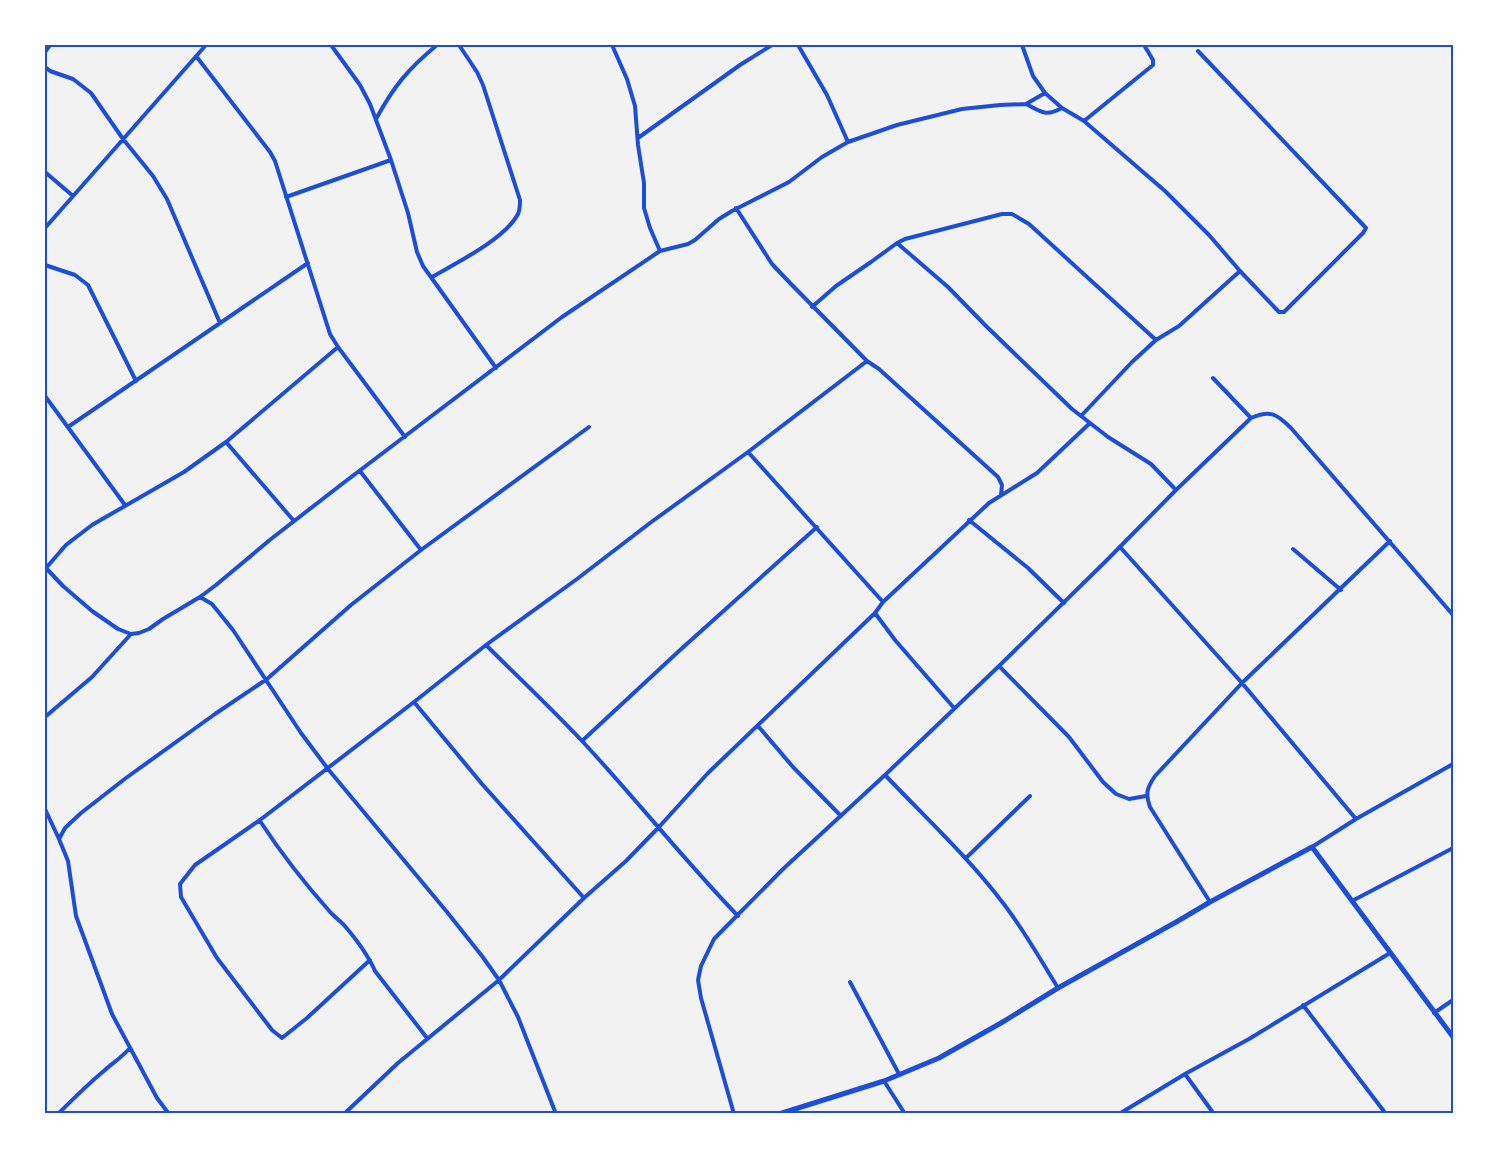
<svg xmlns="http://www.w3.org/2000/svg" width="1498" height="1159" font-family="Manrope,sans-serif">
  <rect width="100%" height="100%" fill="#f2f2f2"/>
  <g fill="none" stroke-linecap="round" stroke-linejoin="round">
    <!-- minor -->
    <path stroke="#1d4ed8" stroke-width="4" d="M331,45L360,85L370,104L391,160L408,213L417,252L423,266L496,368
      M612,45L627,79L635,106L638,145L644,183V208L650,228L660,251
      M1022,45L1033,76L1045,93L1062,108L1084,121L1165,191L1209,235L1240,271L1279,312H1284L1363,233L1366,228L1198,51
      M45,52L50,45
      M196,56L270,152L275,161L330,334L338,347L405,437
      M45,67L50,71L73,79L91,93L123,139L153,176L167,199L220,323
      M1026,104C1042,112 1045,117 1062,108
      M376,119C394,86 408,69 437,45
      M1084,121L1153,65V60L1144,45
      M638,138L740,65L772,45
      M848,142L897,125L962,109L1000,105L1026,104L1045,93
      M45,172L73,196
      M286,197L391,160
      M736,208L772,264L790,283L867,361L879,369L998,477L1002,485L1001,495
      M45,228L206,45
      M897,243L905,239L1002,214H1012L1029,224L1156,340
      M45,265L75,275L88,285L136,381
      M432,277C456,263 505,239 518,214C520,210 520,205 520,200L483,85L477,72L459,45
      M812,307L836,286L871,262L897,243L948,287L986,326L1072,409L1108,437L1151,464L1176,490
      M1213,378L1251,418
      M45,396L125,505
      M1081,416L1132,362L1156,340L1179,326L1240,271
      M68,427L308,263
      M226,442L294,521
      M748,452L883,602
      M360,471L421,550
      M969,520L1028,568L1064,603
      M1120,547L1242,683L1356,819
      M1293,549L1341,590
      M45,567L63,586L92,611L118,629L131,634L139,633L149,629L163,619L200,597L216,585L271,539L342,484L562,317L660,251L688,244L695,240L719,219L732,211L789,182L822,157L848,142L827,95L798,45
      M46,568L66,545L92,525L184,472L226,442L338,347
      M200,597L212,604L233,630L301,733L328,769L447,912L482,956L499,980L518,1017L556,1114
      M875,613L895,640L954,708
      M486,645C518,677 552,709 583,742C636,799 684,860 738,916
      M999,666L1069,737L1103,782L1116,794L1129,799L1146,796
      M414,702L482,784L584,898
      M45,717L92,677L131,634
      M758,726L793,767L841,816
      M582,741L679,651L817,527
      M885,775C925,817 968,857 1003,903C1024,930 1040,959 1058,988
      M45,809L59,839
      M260,821C281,853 305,884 331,913C335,917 340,921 344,925C356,939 368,955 375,971L427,1038
      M1312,847L1356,819L1453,764
      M966,858L1030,796
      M1352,901L1453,848
      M1210,902L1150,807C1145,793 1147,788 1155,776L1242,683L1390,541
      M370,960L307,1018L282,1038L272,1030L217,958L181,897L180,884L195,865L260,820L414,702L486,645L577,579L650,523L748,452L867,361
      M850,982L899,1074
      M1303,1005L1386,1114
      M1434,1013L1453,1000
      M1185,1074L1214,1114
      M884,1081L905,1114
      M58,1114C73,1099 88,1084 105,1070C113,1063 122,1057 130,1048
      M169,1114L157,1098L112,1014L76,916L68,861L59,839L65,828L81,813L126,778L215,714L267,679L351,605L421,550L589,427
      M344,1114L398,1063L499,980L584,898L626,861L659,827L708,773L875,613L883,602L989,503L1037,473L1090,423
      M734,1114L701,998L698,980L701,966L714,939L782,870L885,775L999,666L1106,561L1176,490L1251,418C1270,410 1276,413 1291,428L1453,615
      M1119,1114L1185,1074L1249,1039L1390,953"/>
    <!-- tertiary -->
    <path stroke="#1d4ed8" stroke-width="5" d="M779,1114L884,1081L939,1058L1001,1023L1058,988L1178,921L1210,902L1312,847L1453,1037"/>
  </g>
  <!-- border -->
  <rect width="1498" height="1159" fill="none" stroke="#ffffff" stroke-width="93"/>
  <rect x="46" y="46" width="1406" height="1066" fill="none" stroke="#1d4ed8" stroke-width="2"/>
</svg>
